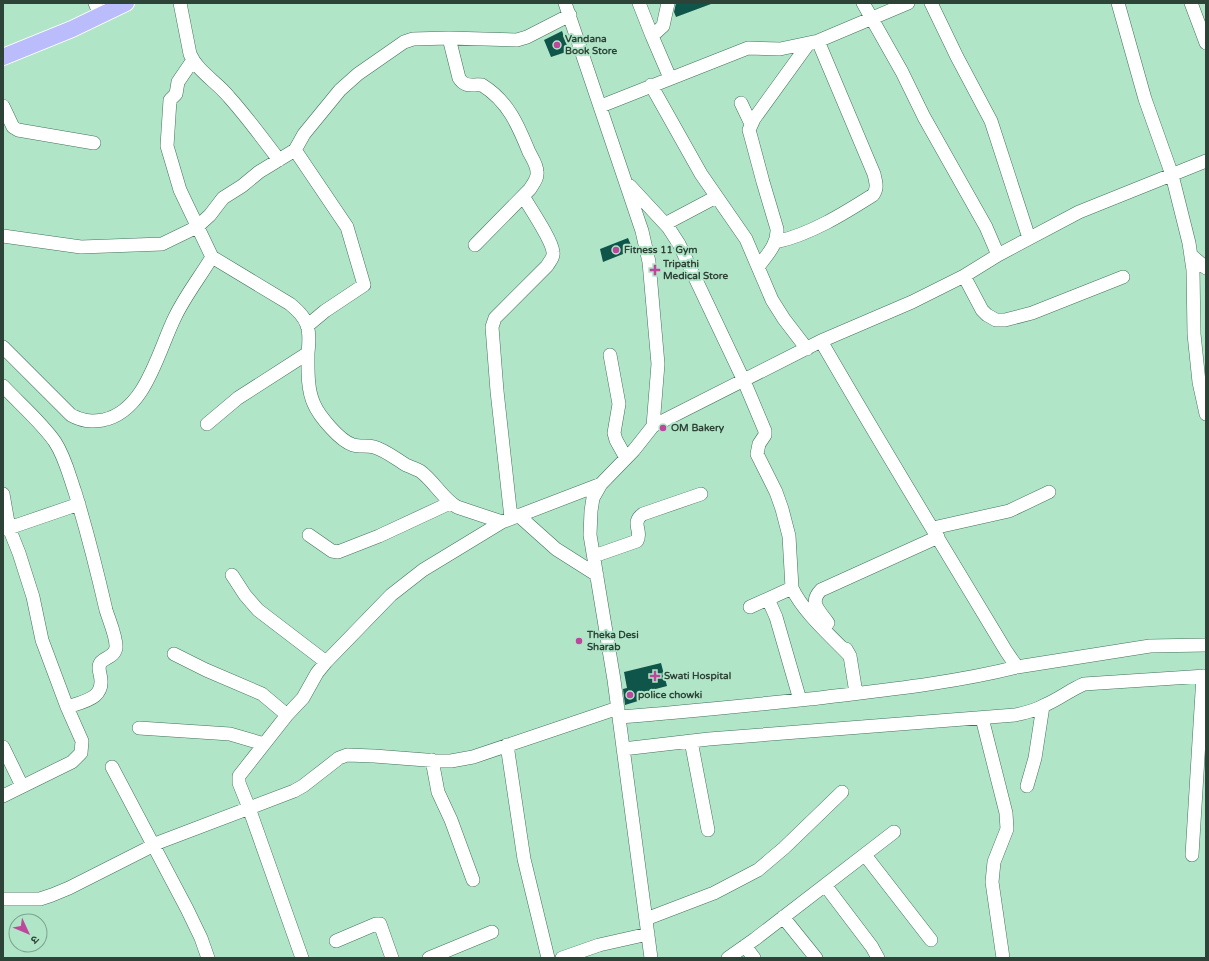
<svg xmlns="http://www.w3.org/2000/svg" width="1209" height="961" font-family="'Varela Round','Noto Sans Devanagari',sans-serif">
  <rect width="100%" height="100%" fill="#b1e5c8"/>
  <!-- building -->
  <path fill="#10554a" d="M676,3H710L711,4L676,17L674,12Z
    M562,31L569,51L551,57L544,40Z
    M628,238L633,250L603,262L600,249Z
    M661,663L667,686L637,694L638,701L625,705L623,689L627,688L624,672Z"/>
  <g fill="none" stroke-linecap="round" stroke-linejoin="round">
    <defs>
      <path id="minor" d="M95,3L100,15
        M180,3L190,54C197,71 217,82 229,97C247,117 263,139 279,160
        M565,3L642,231L649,262L658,364L653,426L634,450L601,484L593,498L591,511L590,535L614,680L651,958
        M639,3L652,36L670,78
        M863,3L902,72L924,117L986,227L998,255
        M931,3L957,57L991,121L1029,238
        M1118,3L1145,99L1172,175L1189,243L1193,270L1194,334L1199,382L1206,414
        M1191,3L1206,43
        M652,36L663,26L668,3
        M449,38L459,78C465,88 472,84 482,85C508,101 518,125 529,152C532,158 537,165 537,172C538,178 533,184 530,189L475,245
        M193,60L178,82L176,94L170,100L167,146L180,190L212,257L290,304C297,310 304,316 307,325C310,334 309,344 308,353C308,369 307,389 314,404C319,416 340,441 353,445C360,447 367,445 374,447C385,450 396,459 406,465C411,467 416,469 420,471C434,481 442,498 457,507L502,522
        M651,85L701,174L746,239L772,300L784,319L807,349
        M741,103L751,124
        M3,106L13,127L18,130L94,143
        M601,106L748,48L780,49L818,41L908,3
        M295,150L347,227L364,285L325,311L307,326
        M630,186L668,227L679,244L744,381L765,431V435L759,444L757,454L776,492L782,509L789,536L792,588C803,612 832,637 850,656
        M665,224L716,197
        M3,236L81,247L162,244L197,227L210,215L223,198L242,186L259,172L295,150L304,134L340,90L358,74L404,42L413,39L449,38L517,40L527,37L570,15
        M776,242C811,234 843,214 873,195C878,188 876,183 874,174L818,41
        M1192,256L1206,268
        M758,267C767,255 778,244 777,229L763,182L751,137L749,130L754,119L809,43
        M964,276L982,310L987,315L996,320H1005L1032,313L1123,277
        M821,341C881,445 944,548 1006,651L1017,667L1150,646L1206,645
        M3,347L71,415C82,421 90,422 103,420C146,411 158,351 175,317C185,296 200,277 212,257
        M610,355L619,404L614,433L616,440L626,458
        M3,386C19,403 43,424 55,442C65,457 69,475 75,492C87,531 97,571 106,610C109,620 117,638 116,648C114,657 106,657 101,662C98,666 99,670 100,674C106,698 86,701 67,707
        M207,424L238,398L308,353
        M653,426L821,341L912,302L964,276L998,255L1079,212L1206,161
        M3,494L9,528L79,504
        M518,515L556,549L597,575
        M511,518L497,391L492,327L495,318L547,266C550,261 554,257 553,252C552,240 530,208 523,196
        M933,528L1009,511L1049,492
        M3,529L9,528L19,553L33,597L42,640L67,707L82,741L81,753L72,762L3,796
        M309,535L332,551L338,552L379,536L450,503
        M594,556L637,541C643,531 630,523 643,514L701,494
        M232,575L245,595L258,610L326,662
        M768,599L776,617L800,700
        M750,607L792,588
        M828,623C820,611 808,603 821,590L938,537
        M846,649L850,656L856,693
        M174,654L206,670L262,694L287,715
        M619,717C686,712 752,705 819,698C885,690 953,683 1017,667
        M982,718L1006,813L1007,829L994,862L992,882L1003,958
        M139,728L230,734L264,744
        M691,741L708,830
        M507,745L524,859L548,958
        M3,747L22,786
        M623,749L709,739L1015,715C1025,713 1036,710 1045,705C1059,699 1070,690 1084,684L1206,676
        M432,760L438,792L451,820L473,880
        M112,767L187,909L201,938L208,958
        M1027,786L1035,758L1043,706
        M865,855L931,940
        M1192,855L1203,676
        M825,885L872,947L878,958
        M3,899H40L52,895L69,888L160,842L294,791L303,786L339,758L347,755L374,756L439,761H451L473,757L618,708
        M783,917L816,958
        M646,919L714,893L758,870L784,848L842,792
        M336,941L376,924H380L392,958
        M745,946L754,958
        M302,958L249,808L239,783V776L287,715L303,698L317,673L326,662L391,595L423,570L502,522L601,484
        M429,958L492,932
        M562,958L599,945L648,934
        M728,958L755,939L894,832"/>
      <path id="major" d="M3,57L72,29L126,3"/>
    </defs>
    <!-- minor casing -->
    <use href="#minor" stroke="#427359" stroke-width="14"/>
    <!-- major casing -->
    <use href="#major" stroke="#fff" stroke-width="18"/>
    <!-- minor -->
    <use href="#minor" stroke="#fff" stroke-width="13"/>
    <!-- major -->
    <use href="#major" stroke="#babcfc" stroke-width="16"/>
  </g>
  <!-- markers -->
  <g fill="#be479e" stroke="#b1e5c8" stroke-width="1.5">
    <circle cx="557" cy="45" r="4"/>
    <circle cx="616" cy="250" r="4"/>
    <path d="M653 264h4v4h4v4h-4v4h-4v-4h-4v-4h4z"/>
    <circle cx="663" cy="428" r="4"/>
    <circle cx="579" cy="641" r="4"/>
    <path d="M653 670h4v4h4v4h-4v4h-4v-4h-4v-4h4z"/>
    <circle cx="630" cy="695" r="4"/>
  </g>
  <g text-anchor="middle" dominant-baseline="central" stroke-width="4" stroke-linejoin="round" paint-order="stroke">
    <!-- poi labels -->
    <g font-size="10" font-weight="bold" fill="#2d4337" stroke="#b1e5c8" text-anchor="start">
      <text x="565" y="39">Vandana<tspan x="565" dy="12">Book Store</tspan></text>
      <text x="624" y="250">Fitness 11 Gym</text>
      <text x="663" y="264">Tripathi<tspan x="663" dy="12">Medical Store</tspan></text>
      <text x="671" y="428">OM Bakery</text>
      <text x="587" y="635">Theka Desi<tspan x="587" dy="12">Sharab</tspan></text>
      <text x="664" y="676">Swati Hospital</text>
      <text x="638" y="695">police chowki</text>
    </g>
  </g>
  <!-- border -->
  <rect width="1209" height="961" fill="none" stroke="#2d4337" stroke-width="8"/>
  <!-- north arrow -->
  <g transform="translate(28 933) rotate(134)"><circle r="19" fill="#b1e5c8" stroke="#7ca48e"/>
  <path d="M0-3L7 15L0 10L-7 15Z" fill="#be479e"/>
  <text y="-6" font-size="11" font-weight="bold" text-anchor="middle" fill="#2d4337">उ</text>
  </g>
</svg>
